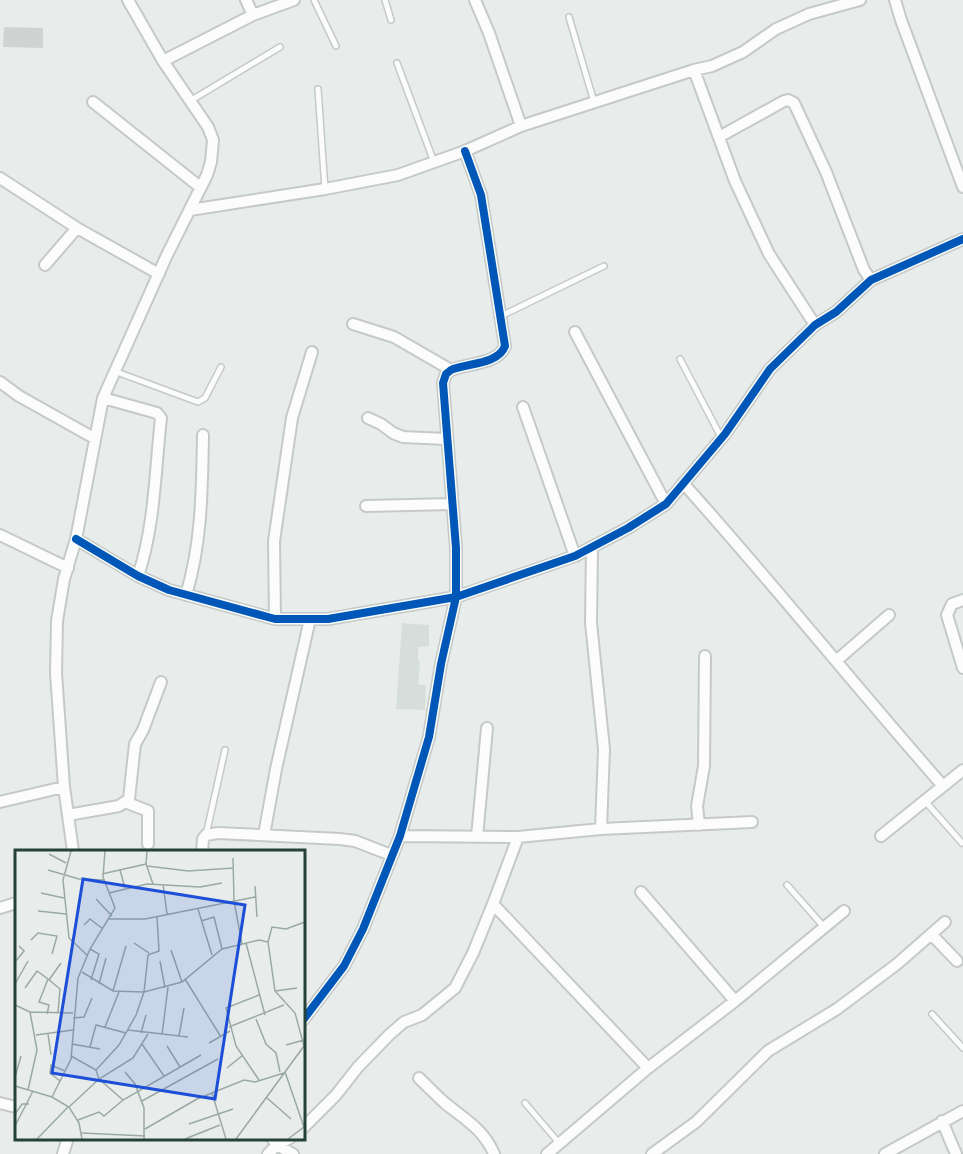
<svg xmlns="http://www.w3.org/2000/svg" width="963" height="1154" font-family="Arial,sans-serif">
  <rect width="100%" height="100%" fill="#e8edeb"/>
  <!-- built -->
  <path fill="#d6dedb" d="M402,623L429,625V646L418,647V659L420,663L418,685H426L425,710L396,709Z"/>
  <!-- building -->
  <path fill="#cfd4d2" d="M4,27L43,28V48L3,47Z"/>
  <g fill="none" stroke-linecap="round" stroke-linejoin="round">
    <defs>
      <path id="lane" d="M314,0L336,46
        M385,0L391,20
        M569,17L594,102
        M397,63L434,162
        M318,89L325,189
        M190,101L280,47
        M501,316L604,266
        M680,359L722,439
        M114,371L198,402L205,398L221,367
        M925,801L962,843
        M206,835L225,750
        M787,885L824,927
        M932,1014L963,1048
        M525,1103L559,1143"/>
      <path id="street" d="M246,0L253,15
        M475,0L489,33L521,126
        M895,0L901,20L963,187
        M163,61L253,15L294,0
        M694,70L735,181L769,254L815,325
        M93,102L200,187
        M719,137L784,101L788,100L794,103L826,172L864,270L871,280
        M0,178L77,228
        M190,210L325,189L398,175L465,151L521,126L694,70L712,66L743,52L776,29L809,14L860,0
        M45,265L77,228L159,274
        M353,324L394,337L451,370
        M575,332L666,504
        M0,382L19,396L94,438
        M103,398L157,413L161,418C155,471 155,525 138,576
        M523,407L575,556
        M368,418L381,424L393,433L403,437L446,439
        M683,483C772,582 855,686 943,786
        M366,506L452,504
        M0,535L68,568
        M76,539L138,576L169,590L275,619H328L456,597L575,556L628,528L666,504L725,434L770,369L815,325L836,312L871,280L963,239
        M592,547L591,623L604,749L601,829
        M186,595C202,543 202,488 203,435
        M963,600L952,604L947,615L963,668
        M275,619L274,541L292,418L312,352
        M836,661L889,615
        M0,802L64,787
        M125,802L148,811V844
        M68,815L119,806L129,799L135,744L143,730L161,682
        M699,825L697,806L704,766L705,656
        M264,835L276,769L310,619
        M400,836L518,837L601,829L752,822
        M881,836L963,770
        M477,837L487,728
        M73,851L64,787L56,673L57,621L64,579L76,539L103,398L167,255L207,175L211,162L213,140L208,127L163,61L128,0
        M202,851L203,839L206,835L218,833L340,839L355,841L391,855
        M641,892L735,1001
        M493,904L648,1068
        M0,908L16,903
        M931,934L957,961
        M303,1020L344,966L363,929L400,836L429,737L441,664L456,597V548L443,383L446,374L451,370C466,363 498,365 505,346L481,195L465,151
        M419,1078C428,1087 437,1096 446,1104C466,1120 484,1130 494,1154
        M0,1103L16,1107
        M942,1121L956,1154
        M303,1128L336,1095L358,1067L390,1034L404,1022L422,1015L455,988L473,953L493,904L518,837
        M272,1138L277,1145L293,1154
        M63,1154L68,1138
        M268,1154L277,1145L290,1138
        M547,1154L648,1068L735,1001L844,911
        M652,1154L696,1122L768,1051L837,1009L897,964L945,922
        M885,1154L963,1111"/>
    </defs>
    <!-- lane casing -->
    <use href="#lane" stroke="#c5cac8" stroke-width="8"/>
    <!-- street casing -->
    <use href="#street" stroke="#c5cac8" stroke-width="14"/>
    <!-- lane -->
    <use href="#lane" stroke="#fcfcfc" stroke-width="5"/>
    <!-- street -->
    <use href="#street" stroke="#fcfcfc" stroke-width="10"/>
    <defs>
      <path id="cycleway" d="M76,539L138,576L169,590L275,619H328L456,597L575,556L628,528L666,504L725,434L770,369L815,325L836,312L871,280L963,239
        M303,1020L344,966L363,929L400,836L429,737L441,664L456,597V548L443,383L446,374L451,370C466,363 498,365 505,346L481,195L465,151"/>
    </defs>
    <!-- cycleway casing -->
    <use href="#cycleway" stroke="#f7fbf9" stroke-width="11"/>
    <!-- cycleway -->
    <use href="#cycleway" stroke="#0057b8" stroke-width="8"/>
  </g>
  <!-- overview -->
  <g transform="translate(15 850)">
    <rect width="290" height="290" fill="#e8edeb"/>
    <path fill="none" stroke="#9aa9a4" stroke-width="1.5" d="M56,1L48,30L54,88L72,105M132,1L131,14L138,34M34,4L51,13M218,8L219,51L227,94M132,16L173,21L219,18M33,20L64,29L89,30M105,20L110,38M87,24L131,14M148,34L152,64M240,36L242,67M26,43L49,48M94,43L132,34L185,37L207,33M81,49L97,66M183,59L197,105M23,61L51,64M94,69H130L240,47M186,71L199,67L207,99M69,75L75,69L88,79M16,90L23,83L42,86L37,104M119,93L134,103M231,93L250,165M75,99L84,104L76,130M156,100L167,132M145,111L150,138M0,112L9,101L4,96M67,122L98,141L129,142L167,132L207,99L244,90L253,92M33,129L45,139L43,163M170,129L206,187M34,130L46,113M0,134L13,111M84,134L91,108M10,138L22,121L33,129L24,152L34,155L32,164M98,141L111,96M260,141L282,138M244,145L211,158L221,196L244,230M0,155L15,162L58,163M58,168L69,167L77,148M241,169L251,194L261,203L265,222M90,177L104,142M214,177L269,155M113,180L173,187M126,183L131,165M33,184L36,205M21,185L58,180M147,185L153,137M164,186L169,158M194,193L215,181M57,194L85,199M127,194L149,226M271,195L289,190M152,196L165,217M75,197L81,175L111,183M56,206L81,220L84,229L108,250M212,218L228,205M81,220L104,195L121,165L129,142L133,105L144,101L142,67M110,222L120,234L129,258V289M270,222L289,277L273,289M0,227L6,206M45,231L35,223L36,215L50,221M0,236L37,247L54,257L64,273L67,289M13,240L22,200L15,162M197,243L211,289M37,247L56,209L63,128L75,99L100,58L88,27L90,1M252,248L276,269M127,251L203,209M54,257L84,229L118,208L133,184M0,264L7,254H14M63,270L84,262L89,266L108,250L186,205M174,274L218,259M0,276L18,241M130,279L182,249L229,230L240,232L269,223M67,283L130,286M22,289L53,257M170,289L205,275M221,289L289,196L280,163L260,141L253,92L257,77L271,79L290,72"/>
    <path fill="#1d4ed8" fill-opacity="0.15" stroke="#1d4ed8" stroke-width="3" d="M68,29L230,55L200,249L37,223Z"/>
    <rect width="290" height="290" fill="none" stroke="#24423a" stroke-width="3"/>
  </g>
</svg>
